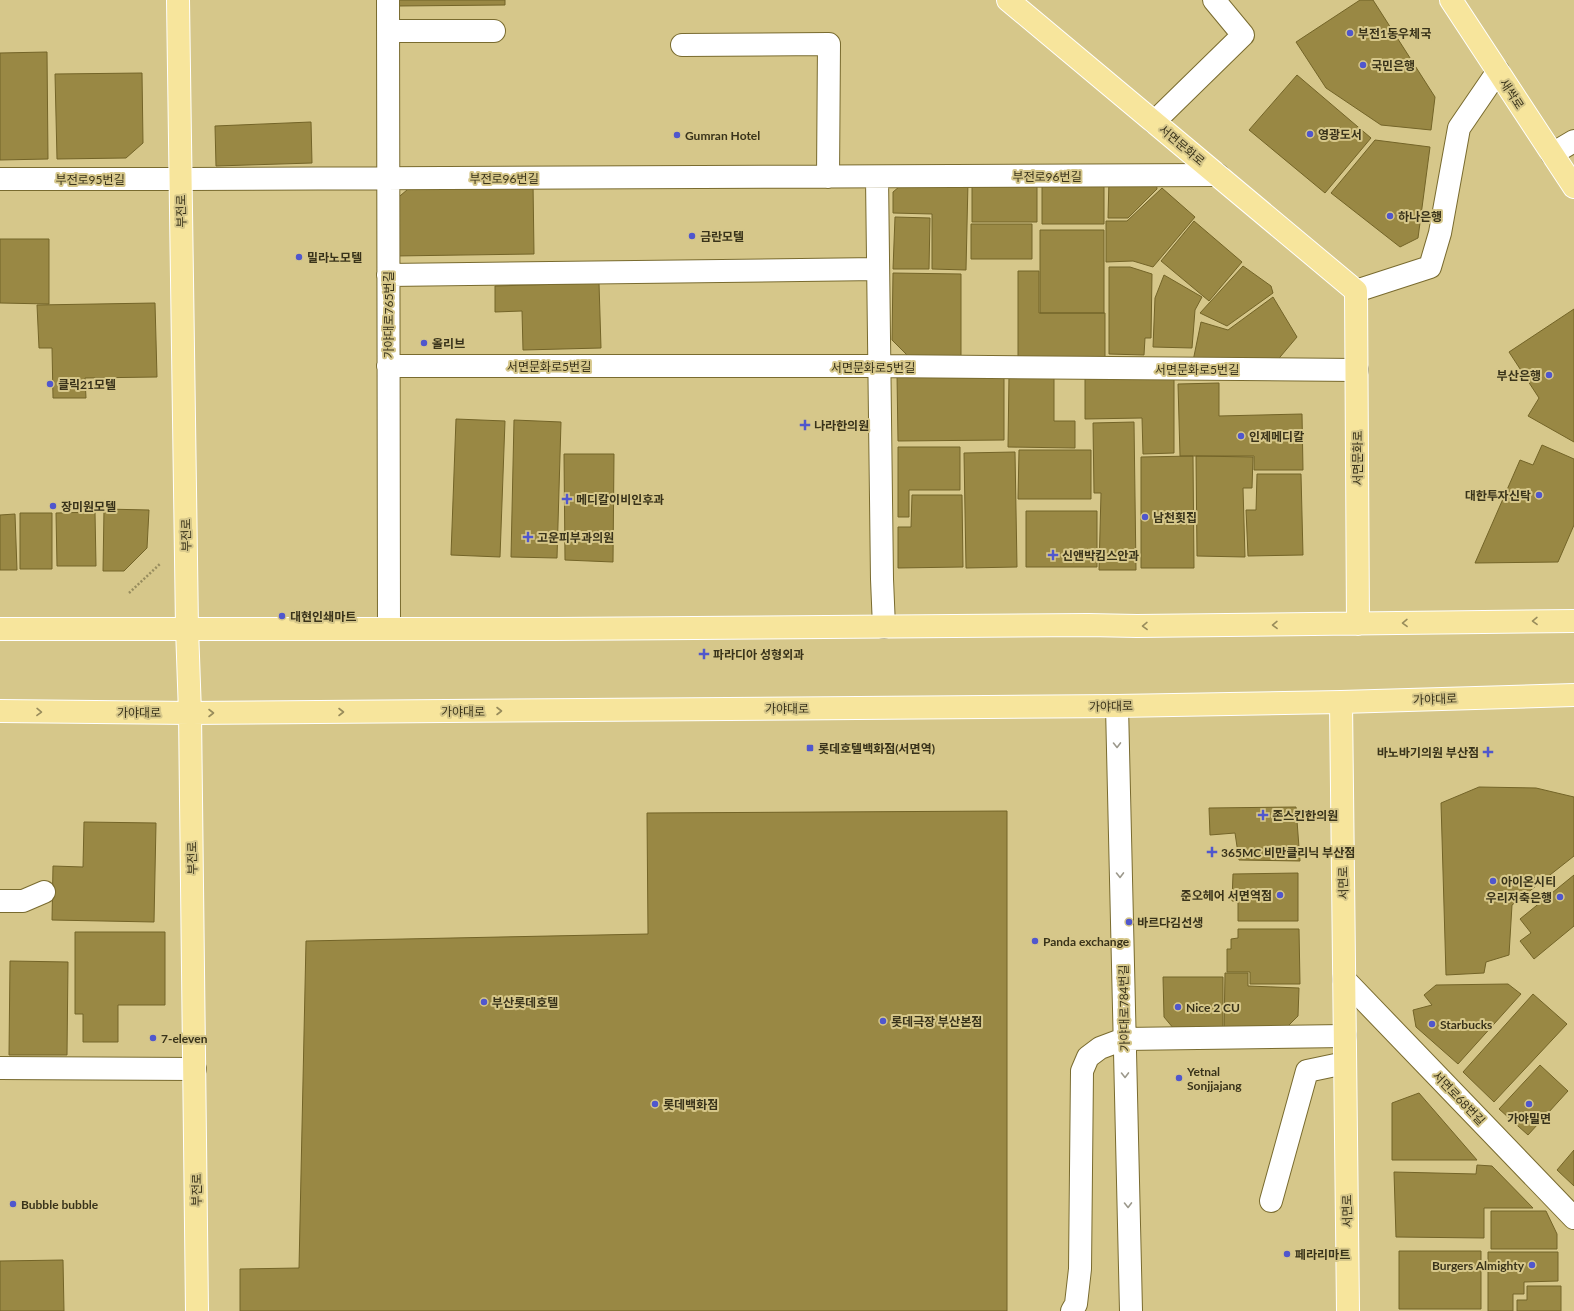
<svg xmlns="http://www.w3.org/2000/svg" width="1574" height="1311" font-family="Lato,'Noto Sans KR',sans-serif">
  <rect width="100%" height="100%" fill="#d6c78a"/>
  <!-- building -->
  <path fill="#984" stroke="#736428" d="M397,0H505V5L397,6Z
    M1360,0H1373L1435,97L1431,130L1381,125L1326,88L1296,42Z
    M47,52L48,159L0,160V53Z
    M142,73L143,143L126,158L57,159L55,74Z
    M1297,75L1371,138L1325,193L1249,130Z
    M311,122L312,163L216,166L215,126Z
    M1375,140L1430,147L1418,238L1400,247L1331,193Z
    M1109,179H1156L1157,189L1128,218H1108Z
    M1042,180L1104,181V224H1042Z
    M906,181L968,182L966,270L932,269V214L893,213V192Z
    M533,183L534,254L394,256V201L414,184Z
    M972,184H1037V222H972Z
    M1162,188L1195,217L1153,267L1133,261L1106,262V221H1127Z
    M895,217L930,218L929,269H893Z
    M1194,221L1242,262L1209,301L1161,261Z
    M971,224H1032V259H971Z
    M1040,230H1104V313H1040Z
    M0,239H49V304L0,303Z
    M1243,266L1271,286L1273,293L1227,326L1200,313Z
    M1109,267H1130L1152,274L1151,338H1145L1144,355L1109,354Z
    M1018,271H1039V313H1105V357H1018Z
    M893,273L961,274V356H908L892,340Z
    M1164,275L1202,297L1195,310L1192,348L1153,347L1155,298Z
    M599,283L601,348L523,350L522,311L495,312V286Z
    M1273,297L1297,337L1275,363L1193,361L1201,322L1228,330Z
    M155,303L157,377L85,378L86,398H53L52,348H39L37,305Z
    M1574,309V442L1528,416L1539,398L1509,352Z
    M897,375H1004V440L898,441Z
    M1009,375H1054V421H1075V448L1008,447Z
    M1085,377L1174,378V453L1143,454L1142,418L1085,419Z
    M1219,383V416L1302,414L1303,470H1254V456H1180L1178,384Z
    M456,419L505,421L500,557L451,555Z
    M514,420L561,422L557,558L511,557Z
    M1134,422L1136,570H1099L1101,493H1094L1093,423Z
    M1542,445L1574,459V525L1558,562L1475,563L1520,460L1533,465Z
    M898,447H960V490H909V517H898Z
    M1019,450H1091V499H1018Z
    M1015,452L1017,567L966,568L964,453Z
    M564,454H614L613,562L565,560Z
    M1193,456L1194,568H1141V457Z
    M1196,456L1253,457L1252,488H1243L1245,557L1197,556Z
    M1257,474H1301L1303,555L1248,556L1246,510H1256Z
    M912,495H962L963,567L898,568V527H911Z
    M104,509L149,510L147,548L124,571H103Z
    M1026,511H1097V567H1026Z
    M95,512L96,566H57L56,513Z
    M20,513H52V569H20Z
    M15,514L17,570H0V515Z
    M1479,787L1536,788L1574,797V856L1512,905L1509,955L1486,962L1484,973L1446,975L1441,803Z
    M1296,807L1300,861L1239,860L1235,833L1210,835L1209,808Z
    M1007,811V1311H240V1269L299,1268L306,941L648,934L647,813Z
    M84,822L156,823L154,922L52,920L53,866L83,867Z
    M1298,873V921H1238V901H1232L1233,874Z
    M1574,875V926L1534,959L1520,941L1531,933L1520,919Z
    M1238,929H1299L1300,984H1250V972H1227V949H1231V939L1238,938Z
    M75,932H165V1005H118V1042H83V1014H75Z
    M10,961L68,962L67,1055H9Z
    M1225,973H1248V986L1299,988L1298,1016L1278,1036L1224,1035Z
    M1163,977H1223V1034L1179,1035L1164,1017Z
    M1508,984L1521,994L1458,1064L1416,1027L1413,1010L1432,1005L1424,995L1436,985Z
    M1533,994L1567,1024L1494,1102L1463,1072Z
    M1540,1065L1568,1091L1528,1135L1499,1109Z
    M1419,1093L1477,1160H1392V1103Z
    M1574,1150V1186L1557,1170Z
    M1477,1165L1492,1166L1533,1208H1484V1238L1396,1237L1394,1172L1476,1174Z
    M1491,1211H1546L1557,1234V1249H1491Z
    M1399,1251H1481V1309H1399Z
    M1488,1252H1558V1281L1524,1282V1294H1513V1311H1488Z
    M63,1260L64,1311H0V1261Z
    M1527,1286H1561V1311H1517V1300H1527Z"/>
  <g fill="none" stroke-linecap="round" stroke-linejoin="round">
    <defs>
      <path id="minor" d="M388,0L389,629
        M388,31H494
        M682,45L829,44L828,177
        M1154,122L1243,35L1214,0
        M1552,154L1574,141
        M877,177L882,579L884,627
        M0,179H181L1218,175
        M388,275L878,269
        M1356,291L1430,267L1440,233L1459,128L1498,71
        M388,366H879L1357,370
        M1117,706L1131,1311
        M0,901H23L44,892
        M1344,979L1574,1218
        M0,1068L195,1069
        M1271,1201L1307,1071L1345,1063
        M1072,1311L1076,1304L1080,1269L1082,1071L1088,1057L1100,1048L1124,1039L1345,1036"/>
      <path id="major" d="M178,0L187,628L190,713L197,1311
        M1008,0L1356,291L1358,624
        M1451,0L1574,187
        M0,629H555L1088,625L1137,626L1574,621
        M1341,702L1348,1311
        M0,711L190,713L1117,706L1341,702L1574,695"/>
    </defs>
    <!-- minor casing -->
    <use href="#minor" stroke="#796b2f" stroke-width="24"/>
    <!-- major casing -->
    <use href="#major" stroke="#fff" stroke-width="24"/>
    <!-- path -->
    <path stroke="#988d5e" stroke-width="2.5" stroke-dasharray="2 2" stroke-linecap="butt" d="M129,593L161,563"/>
    <!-- minor -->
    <use href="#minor" stroke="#fff" stroke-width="22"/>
    <!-- major -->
    <use href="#major" stroke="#f7e59c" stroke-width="22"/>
  </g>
  <!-- one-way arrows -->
  <defs><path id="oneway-chevron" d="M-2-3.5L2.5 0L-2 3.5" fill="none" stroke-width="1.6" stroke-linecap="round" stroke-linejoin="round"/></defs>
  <g stroke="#988c5b">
    <use href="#oneway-chevron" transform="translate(1535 621) rotate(179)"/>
    <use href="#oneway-chevron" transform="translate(1405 623) rotate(179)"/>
    <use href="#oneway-chevron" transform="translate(1275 625) rotate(179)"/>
    <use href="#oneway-chevron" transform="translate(1145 626) rotate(179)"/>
    <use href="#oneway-chevron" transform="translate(499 711)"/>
    <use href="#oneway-chevron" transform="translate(39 712) rotate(1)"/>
    <use href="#oneway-chevron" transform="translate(341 712)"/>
    <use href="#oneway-chevron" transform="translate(211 713)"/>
  </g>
  <g stroke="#9c998c">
    <use href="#oneway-chevron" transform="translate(1117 745) rotate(89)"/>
    <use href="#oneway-chevron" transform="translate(1120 875) rotate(89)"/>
    <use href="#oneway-chevron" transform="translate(1125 1075) rotate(89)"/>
    <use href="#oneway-chevron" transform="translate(1128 1205) rotate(89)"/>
  </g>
  <!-- markers -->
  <g fill="#5057cd" stroke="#d6c78a" stroke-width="1.5">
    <circle cx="1350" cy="33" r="4"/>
    <circle cx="1363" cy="65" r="4"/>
    <circle cx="1310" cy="134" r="4"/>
    <circle cx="677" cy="135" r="4"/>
    <circle cx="1390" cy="216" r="4"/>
    <circle cx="692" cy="236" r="4"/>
    <circle cx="299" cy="257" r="4"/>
    <circle cx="424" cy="343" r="4"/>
    <circle cx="1549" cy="375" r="4"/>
    <circle cx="50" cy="384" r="4"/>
    <path d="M803 419h4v4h4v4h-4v4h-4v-4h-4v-4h4z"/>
    <circle cx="1241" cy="436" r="4"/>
    <circle cx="1539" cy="495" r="4"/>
    <path d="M565 493h4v4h4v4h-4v4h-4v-4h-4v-4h4z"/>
    <circle cx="53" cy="506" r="4"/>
    <circle cx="1145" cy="517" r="4"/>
    <path d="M526 531h4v4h4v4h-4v4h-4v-4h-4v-4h4z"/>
    <path d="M1051 549h4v4h4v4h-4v4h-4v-4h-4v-4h4z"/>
    <circle cx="282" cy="616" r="4"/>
    <path d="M702 648h4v4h4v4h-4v4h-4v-4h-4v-4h4z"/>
    <rect x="806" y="744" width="8" height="8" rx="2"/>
    <path d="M1486 746h4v4h4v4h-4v4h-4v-4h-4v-4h4z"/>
    <path d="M1261 809h4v4h4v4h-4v4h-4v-4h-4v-4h4z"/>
    <path d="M1210 846h4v4h4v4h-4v4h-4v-4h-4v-4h4z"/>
    <circle cx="1493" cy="881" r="4"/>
    <circle cx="1280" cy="895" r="4"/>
    <circle cx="1560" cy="897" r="4"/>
    <circle cx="1129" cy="922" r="4"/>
    <circle cx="1035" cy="941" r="4"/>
    <circle cx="484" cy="1002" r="4"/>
    <circle cx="1178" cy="1007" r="4"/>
    <circle cx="883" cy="1021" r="4"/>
    <circle cx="1432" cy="1024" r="4"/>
    <circle cx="153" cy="1038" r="4"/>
    <circle cx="1179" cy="1078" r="4"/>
    <circle cx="655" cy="1104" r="4"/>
    <circle cx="1529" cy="1104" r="4"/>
    <circle cx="13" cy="1204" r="4"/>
    <circle cx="1287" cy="1254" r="4"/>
    <circle cx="1532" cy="1265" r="4"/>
  </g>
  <g text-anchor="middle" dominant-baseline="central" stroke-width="4" stroke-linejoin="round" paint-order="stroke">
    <!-- poi labels -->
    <g font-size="12" font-weight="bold" fill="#39331a" stroke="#d6c78a" text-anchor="start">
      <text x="1358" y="33">부전1동우체국</text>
      <text x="1371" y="65">국민은행</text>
      <text x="1318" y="134">영광도서</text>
      <text x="685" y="135">Gumran Hotel</text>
      <text x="1398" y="216">하나은행</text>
      <text x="700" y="236">금란모텔</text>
      <text x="307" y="257">밀라노모텔</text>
      <text x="432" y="343">올리브</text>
      <text x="1541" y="375" text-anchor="end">부산은행</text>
      <text x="58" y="384">클릭21모텔</text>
      <text x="814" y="425">나라한의원</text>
      <text x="1249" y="436">인제메디칼</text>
      <text x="1531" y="495" text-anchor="end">대한투자신탁</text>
      <text x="576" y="499">메디칼이비인후과</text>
      <text x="61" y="506">장미원모텔</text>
      <text x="1153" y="517">남천횟집</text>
      <text x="537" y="537">고운피부과의원</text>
      <text x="1062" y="555">신앤박킴스안과</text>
      <text x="290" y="616">대현인쇄마트</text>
      <text x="713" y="654">파라디아 성형외과</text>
      <text x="818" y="748">롯데호텔백화점(서면역)</text>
      <text x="1479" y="752" text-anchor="end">바노바기의원 부산점</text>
      <text x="1272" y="815">존스킨한의원</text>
      <text x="1221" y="852">365MC 비만클리닉 부산점</text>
      <text x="1501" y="881">아이온시티</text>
      <text x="1272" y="895" text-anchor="end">준오헤어 서면역점</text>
      <text x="1552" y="897" text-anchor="end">우리저축은행</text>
      <text x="1137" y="922">바르다김선생</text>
      <text x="1043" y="941">Panda exchange</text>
      <text x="492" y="1002">부산롯데호텔</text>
      <text x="1186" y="1007">Nice 2 CU</text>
      <text x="891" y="1021">롯데극장 부산본점</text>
      <text x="1440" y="1024">Starbucks</text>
      <text x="161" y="1038">7-eleven</text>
      <text x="1187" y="1071">Yetnal<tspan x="1187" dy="14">Sonjjajang</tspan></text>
      <text x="663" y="1104">롯데백화점</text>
      <text x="1529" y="1118" text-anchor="middle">가야밀면</text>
      <text x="21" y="1204">Bubble bubble</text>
      <text x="1295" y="1254">페라리마트</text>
      <text x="1524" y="1265" text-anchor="end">Burgers Almighty</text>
    </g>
    <!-- street labels -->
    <g font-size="12" fill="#39331a" stroke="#d6c78a">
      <text transform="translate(1512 94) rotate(57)">새싹로</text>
      <text transform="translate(1182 145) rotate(40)">서면문화로</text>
      <text x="1047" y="176">부전로96번길</text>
      <text x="504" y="178">부전로96번길</text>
      <text x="90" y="179">부전로95번길</text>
      <text transform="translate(181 211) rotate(-91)">부전로</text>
      <text transform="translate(388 315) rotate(-90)">가야대로765번길</text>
      <text x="549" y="366">서면문화로5번길</text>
      <text x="873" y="367">서면문화로5번길</text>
      <text x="1197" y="369">서면문화로5번길</text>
      <text transform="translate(1357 458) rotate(-90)">서면문화로</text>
      <text transform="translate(186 535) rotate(-91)">부전로</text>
      <text transform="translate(1435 699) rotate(-2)">가야대로</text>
      <text transform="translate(1111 706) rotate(-1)">가야대로</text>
      <text x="787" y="708">가야대로</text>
      <text x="463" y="711">가야대로</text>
      <text x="139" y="712">가야대로</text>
      <text transform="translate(192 858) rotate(-91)">부전로</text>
      <text transform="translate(1343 883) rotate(-91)">서면로</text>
      <text transform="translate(1124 1008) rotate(-91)">가야대로784번길</text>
      <text transform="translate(1459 1098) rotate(46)">서면로68번길</text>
      <text transform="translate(196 1190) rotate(-90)">부전로</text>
      <text transform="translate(1347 1211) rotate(-91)">서면로</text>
    </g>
  </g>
</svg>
